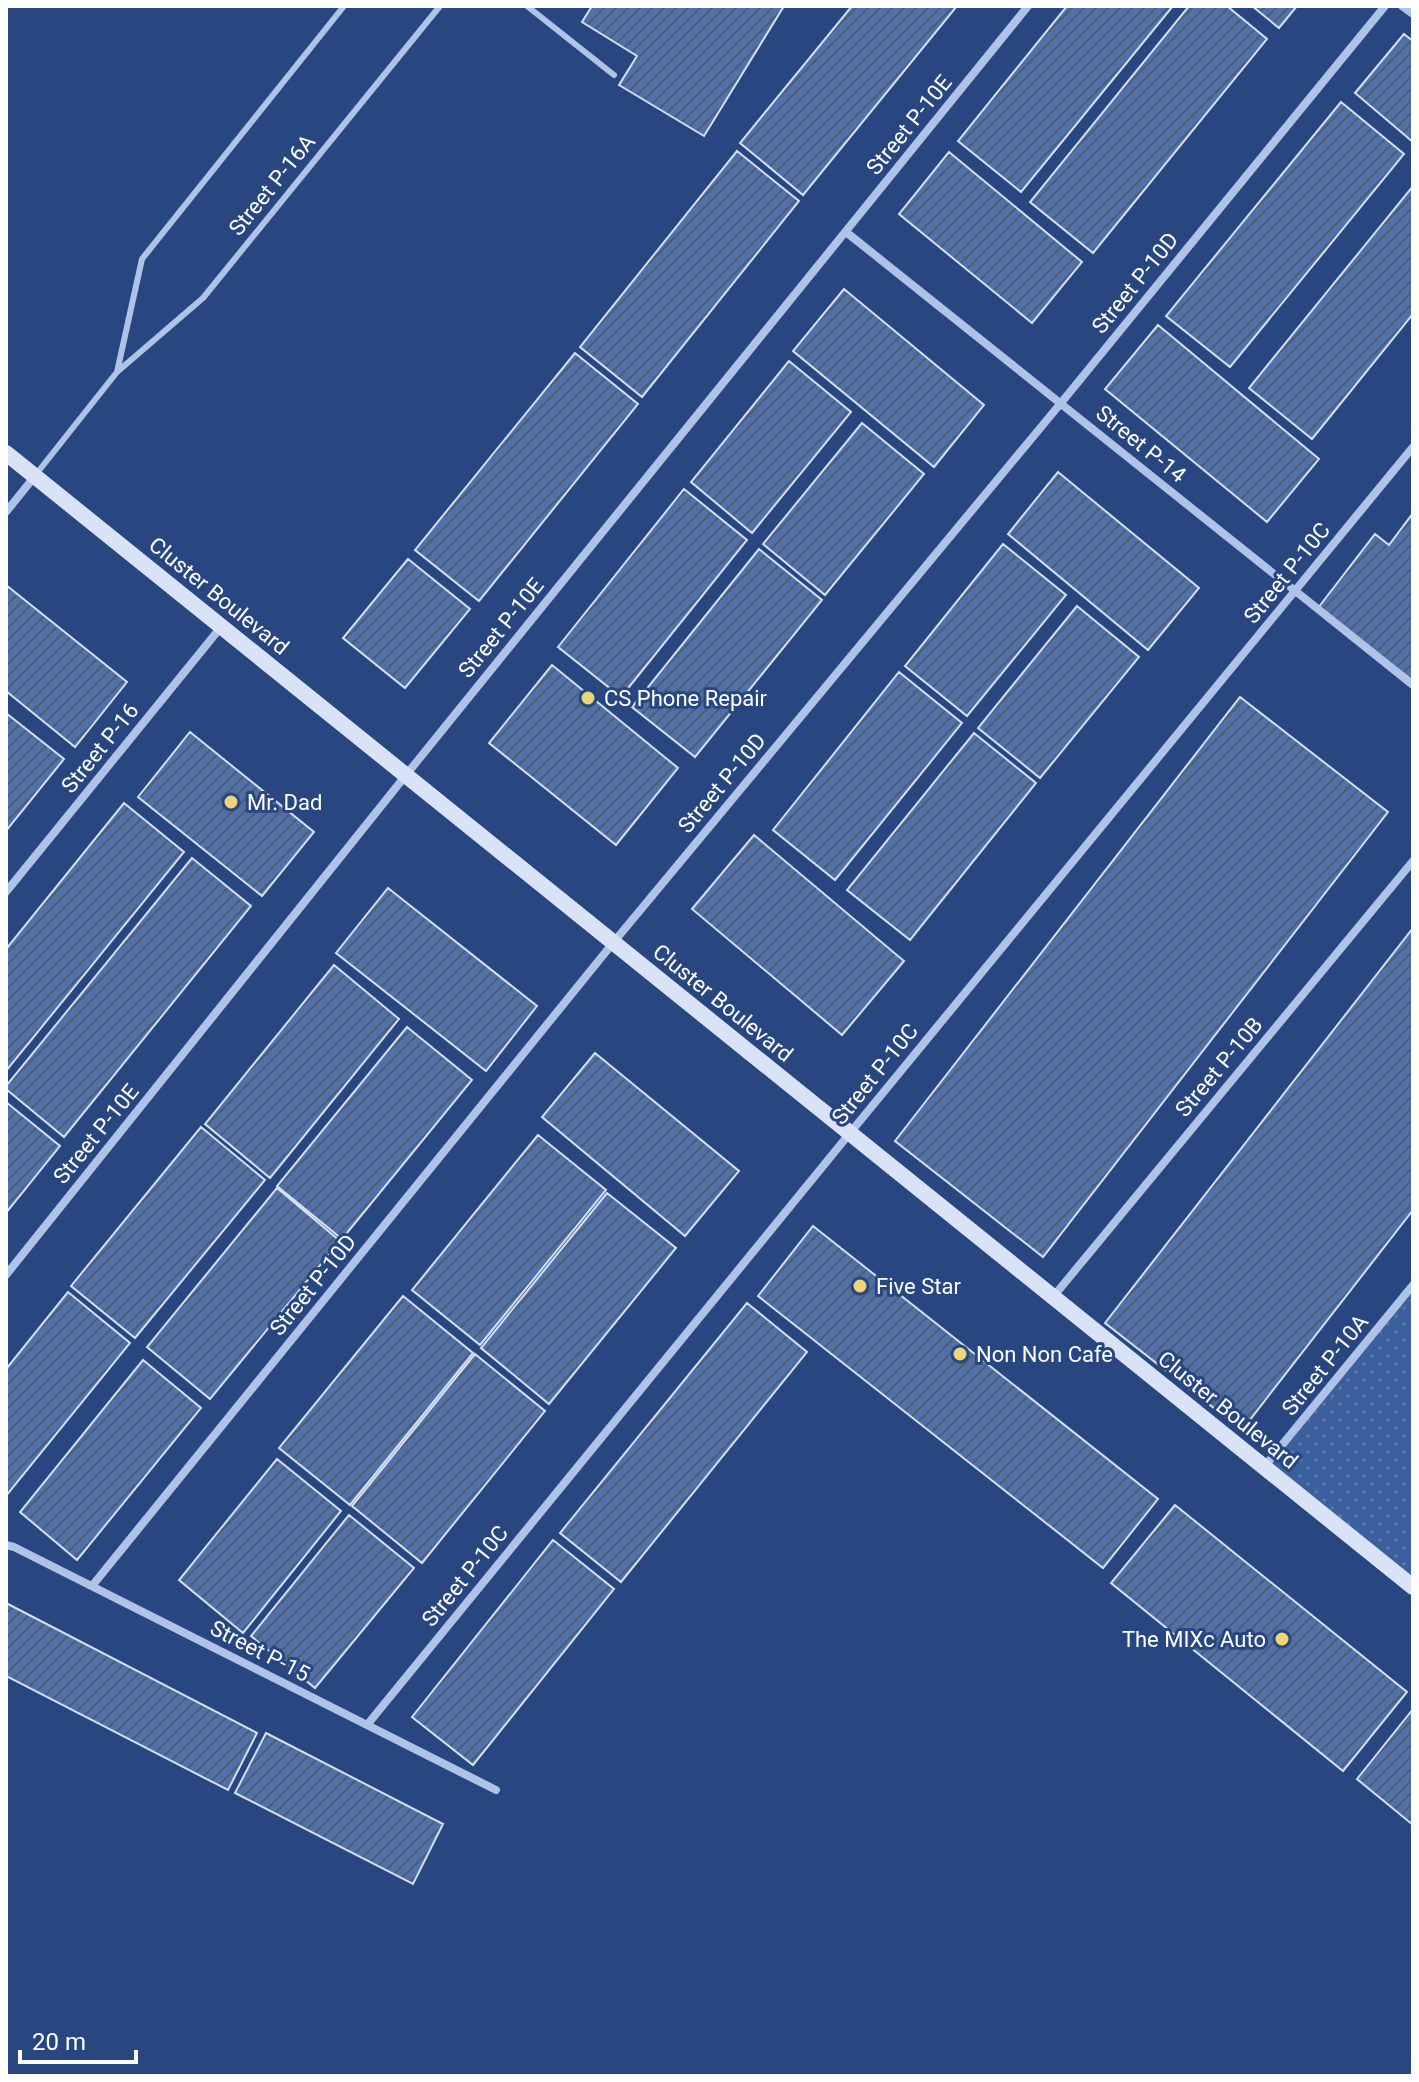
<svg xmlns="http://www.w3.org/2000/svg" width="1419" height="2082" font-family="Roboto,sans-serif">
  <defs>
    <pattern id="park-dots" width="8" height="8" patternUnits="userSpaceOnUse" patternTransform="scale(2)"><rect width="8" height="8" fill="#3c5f9e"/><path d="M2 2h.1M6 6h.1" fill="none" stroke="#5977ad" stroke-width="1.8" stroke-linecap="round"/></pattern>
    <pattern id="building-hatch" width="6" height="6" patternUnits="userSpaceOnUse" patternTransform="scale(2)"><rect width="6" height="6" fill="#5070a9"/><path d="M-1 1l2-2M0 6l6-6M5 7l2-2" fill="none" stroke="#4e5c76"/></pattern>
  </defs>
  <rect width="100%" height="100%" fill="#284680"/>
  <!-- park -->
  <path fill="url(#park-dots)" d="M1413,1285V1587L1264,1467Z"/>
  <!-- building -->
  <path fill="url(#building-hatch)" stroke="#d2dff5" stroke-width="2" d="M592,6H784L704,136L619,85L637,56L582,22Z
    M852,6H957L803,195L740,143Z
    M1067,6H1173L1021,192L958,141Z
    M1189,6H1227L1267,39L1093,253L1030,202Z
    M1252,6H1297L1279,28Z
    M1404,34L1413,41V142L1355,93Z
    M1341,102L1404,154L1230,367L1166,316Z
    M737,151L799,201L642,397L580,347Z
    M949,152L1082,262L1032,323L899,214Z
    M1413,186V314L1312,439L1249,388Z
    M844,289L984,405L934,467L793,351Z
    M1158,325L1319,459L1267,522L1105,389Z
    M575,353L638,404L479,601L415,550Z
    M789,361L851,412L752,533L691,482Z
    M862,423L924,474L825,595L763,544Z
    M1058,472L1199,588L1148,650L1008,534Z
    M684,489L747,540L621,697L558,647Z
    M1413,513V681L1318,608L1375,534L1389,545Z
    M1003,544L1066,595L967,716L905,666Z
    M759,549L822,600L695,757L632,707Z
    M408,559L470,609L405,688L343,638Z
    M6,585L127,682L75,747L6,691Z
    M1077,606L1139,657L1040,778L978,728Z
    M552,665L678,768L616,845L489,743Z
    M899,672L962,723L835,880L773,830Z
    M1240,697L1388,812L1043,1257L895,1141Z
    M6,713L64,759L6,831Z
    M190,732L314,832L262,896L138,797Z
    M974,733L1036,783L910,940L847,890Z
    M124,803L184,852L6,1071V949Z
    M754,835L904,961L842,1035L692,909Z
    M192,858L251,906L64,1137L6,1089V1086Z
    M388,888L537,1006L486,1071L336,953Z
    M1413,928V1210L1242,1430L1105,1323Z
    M334,965L399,1019L270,1178L205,1124Z
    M407,1027L472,1080L342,1239L277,1186Z
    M595,1053L739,1171L685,1236L542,1117Z
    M6,1102L60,1146L6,1213Z
    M201,1127L265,1180L135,1338L71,1286Z
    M538,1135L606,1190L480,1345L412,1290Z
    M277,1188L340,1241L210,1399L147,1347Z
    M607,1193L676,1248L549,1404L481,1348Z
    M813,1226L1158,1499L1103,1568L758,1296Z
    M68,1292L130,1343L6,1496V1369Z
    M403,1296L473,1353L350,1505L279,1448Z
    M747,1303L807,1352L621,1582L560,1533Z
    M475,1354L545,1411L422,1563L352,1506Z
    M143,1360L201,1408L77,1560L20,1512Z
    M277,1459L341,1511L243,1633L179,1580Z
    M1175,1505L1407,1692L1343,1771L1111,1583Z
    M349,1515L414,1568L315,1688L251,1636Z
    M553,1540L614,1589L473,1765L412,1717Z
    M6,1603L257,1733L228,1790L6,1676Z
    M1413,1709V1825L1357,1779Z
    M266,1733L443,1824L413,1884L235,1793Z"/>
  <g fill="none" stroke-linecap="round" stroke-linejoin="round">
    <!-- lane -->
    <path stroke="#afc3e6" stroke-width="6" d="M527,6L614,75
      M117,372L142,259L344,6
      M37,473L117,372L203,298L440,6"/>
    <!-- street -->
    <path stroke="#afc3e6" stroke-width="8" d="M1402,6L1413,14
      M846,232L1413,685
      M6,512L35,476
      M6,892L221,627
      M6,1275L406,775L1028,6
      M1053,1297L1413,861
      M1264,1467L1413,1285
      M6,1545L14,1547L496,1790
      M92,1586L613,943L1061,403L1385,6
      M367,1725L850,1133L1413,447"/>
    <!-- secondary -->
    <path stroke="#d9e2f6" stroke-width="16" d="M6,453L1413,1587"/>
  </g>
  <!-- markers -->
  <g fill="#eed676" stroke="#284680" stroke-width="3">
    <circle cx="588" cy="698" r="8"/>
    <circle cx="231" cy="802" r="8"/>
    <circle cx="860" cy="1286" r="8"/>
    <circle cx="960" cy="1354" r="8"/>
    <circle cx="1282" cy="1639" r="8"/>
  </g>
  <g text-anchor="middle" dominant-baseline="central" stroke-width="6" stroke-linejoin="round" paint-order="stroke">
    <!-- street labels -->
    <g font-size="22" fill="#fff" stroke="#284680">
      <text transform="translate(909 125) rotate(-51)">Street P-10E</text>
      <text transform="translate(272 185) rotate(-51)">Street P-16A</text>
      <text transform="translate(1135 283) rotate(-51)">Street P-10D</text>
      <text transform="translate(1141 444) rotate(39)">Street P-14</text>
      <text transform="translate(1287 573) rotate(-51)">Street P-10C</text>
      <text transform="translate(219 596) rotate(39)">Cluster Boulevard</text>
      <text transform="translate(501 628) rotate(-51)">Street P-10E</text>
      <text transform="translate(100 748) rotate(-51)">Street P-16</text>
      <text transform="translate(722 783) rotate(-50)">Street P-10D</text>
      <text transform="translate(723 1003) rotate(39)">Cluster Boulevard</text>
      <text transform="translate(1219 1067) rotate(-50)">Street P-10B</text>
      <text transform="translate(875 1074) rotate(-51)">Street P-10C</text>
      <text transform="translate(96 1134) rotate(-51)">Street P-10E</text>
      <text transform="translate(313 1285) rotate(-51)">Street P-10D</text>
      <text transform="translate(1325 1365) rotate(-51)">Street P-10A</text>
      <text transform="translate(1228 1410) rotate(39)">Cluster Boulevard</text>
      <text transform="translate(465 1576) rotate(-51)">Street P-10C</text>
      <text transform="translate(260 1651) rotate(27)">Street P-15</text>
    </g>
    <!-- poi labels -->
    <g font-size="22" fill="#fff" stroke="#284680" text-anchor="start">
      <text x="604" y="698">CS Phone Repair</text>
      <text x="247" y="802">Mr. Dad</text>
      <text x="876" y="1286">Five Star</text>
      <text x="976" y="1354">Non Non Cafe</text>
      <text x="1266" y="1639" text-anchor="end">The MIXc Auto</text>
    </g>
  </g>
  <!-- border -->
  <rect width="1419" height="2082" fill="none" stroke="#ffffff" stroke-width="16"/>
  <!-- scale -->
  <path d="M20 2050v12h116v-12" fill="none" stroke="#ffffff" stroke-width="4"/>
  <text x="32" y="2050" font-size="24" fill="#ffffff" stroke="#284680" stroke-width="6" paint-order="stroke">20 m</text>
</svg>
